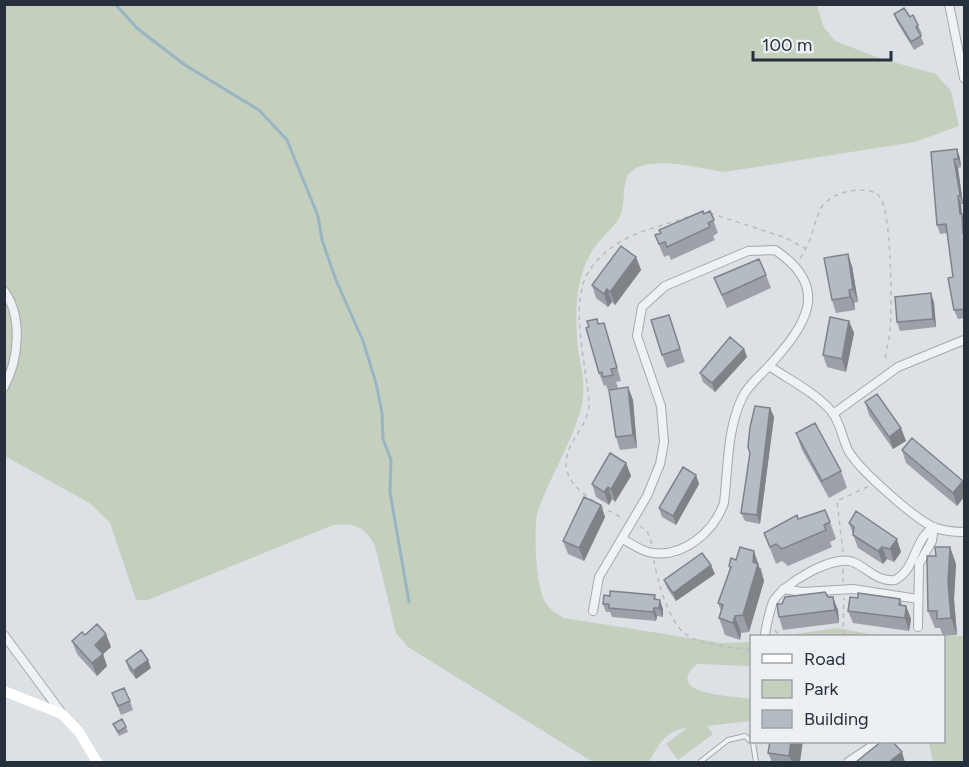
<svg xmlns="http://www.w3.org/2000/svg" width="969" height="767" font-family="Figtree,sans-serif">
  <rect width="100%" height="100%" fill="#dce1e6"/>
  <!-- green -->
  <path fill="#c5cfbe" d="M5,5H817L823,26L835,41L882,59L936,74L951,91L959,126L915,142L724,172C701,169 636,150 626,180C622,193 626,208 618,220C611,230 601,238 594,248C574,279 575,313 578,349C580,364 585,380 583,395C581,428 548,479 537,514C534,533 535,586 546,603C550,610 557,614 564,618L721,643L751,642V666L697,664C662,695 733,696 751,699V721L707,726L713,734L678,760L666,744L687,728C665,730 659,745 649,762H593L408,647L396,633L375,546C365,526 354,523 333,525L148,600H136L110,523L91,504L5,456Z
    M837,628L881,636H781Z
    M943,636H964V762H933L929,742H944Z"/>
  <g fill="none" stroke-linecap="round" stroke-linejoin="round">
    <!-- stream -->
    <path stroke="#99b5c4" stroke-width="3" d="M115,4L138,29L185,65L259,110L287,140L318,216L322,240L336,280L363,341L376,383L382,413L383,439L391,460L390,492L409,602"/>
    <defs>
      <path id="lane" d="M700,762L728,740L745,736L753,743L756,762"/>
      <path id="street" d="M949,4L964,78
        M4,291C23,316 19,360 4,387
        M769,366C790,380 816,393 832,412C841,424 842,438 848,450C858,469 913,517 933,527C943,531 954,532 964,532
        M833,414L898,367L964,340
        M783,589L802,592L853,589L918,599
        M593,611L599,577L647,496L660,464L664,442L661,406L637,336L642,307L665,286L748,251L775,250C832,288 806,325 769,366C759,377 748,385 742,398C727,429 728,469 724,503C714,531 685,557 653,553C642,552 632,544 623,539
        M918,627L919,564L932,541L934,527
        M765,634C767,623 769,612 773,602C782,584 834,554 853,562C869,569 877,582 895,580C917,568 913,540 934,527
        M4,635L61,712
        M848,762L878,742"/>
    </defs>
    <!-- lane casing -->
    <use href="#lane" stroke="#a2a9af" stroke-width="6"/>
    <!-- street casing -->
    <use href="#street" stroke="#a2a9af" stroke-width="10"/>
    <!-- path -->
    <path stroke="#b7bcc0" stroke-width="1.5" stroke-dasharray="4.5 4.5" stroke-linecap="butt" d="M710,213L786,238L806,249
      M800,258C814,241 813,217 824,204C832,195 846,191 857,190C865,190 874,190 879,196C892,209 892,309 890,332C889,342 884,353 886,363
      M594,501C583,494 570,484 567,471C560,446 590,427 589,403C587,366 567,300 591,268C617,233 652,230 690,216
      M600,506L622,518
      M640,526L647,531L652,544
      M843,552L837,501L869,486
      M654,560C657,580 668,619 684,633C701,646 731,647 752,650
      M843,569V582
      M775,630L779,636
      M843,636L844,598"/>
    <!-- lane -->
    <use href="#lane" stroke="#eff2f4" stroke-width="4"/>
    <!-- street -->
    <use href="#street" stroke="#eff2f4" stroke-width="8"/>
    <!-- secondary -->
    <path stroke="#fff" stroke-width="10" d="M4,691L62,714L79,732L97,762"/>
  </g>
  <!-- wall -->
  <path fill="#9ba1a7" d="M894,14L910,17L918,25L922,34L920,35L924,44L914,50L897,22Z
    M931,152L960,158L961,167L958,168L963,204H961L962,214L964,221V318L958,319L954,310L953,277L947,233L940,234L937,225Z
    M710,211L718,233L713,236L715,240L671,260L669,255L664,257L655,235Z
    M636,257L641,270L615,305L612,302L608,307L596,298L592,285Z
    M852,266L858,302L854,303L855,310L836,313L832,300Z
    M766,275L771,288L727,308L714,278Z
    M934,302L936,327L900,331L897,322Z
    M669,315L685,362L667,368L662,355Z
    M849,321L854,333L846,372L827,367L823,355Z
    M599,324L608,336L621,381L616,382L618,388L612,389L628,387L633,400L637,448L620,450L616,437L609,390H608L606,385L604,386L599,373Z
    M744,349L747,357L715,392L703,382L700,373Z
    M865,402L901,428L906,441L893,449L869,415Z
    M770,408L774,417L760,524L745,521L741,513Z
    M796,433L841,471L847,488L829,498L802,450Z
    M902,450L963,481L964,485V497L957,506L906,463Z
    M626,463L631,476L615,502L612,499L609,505L596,497L592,484Z
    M696,475L699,484L676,525L662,517L659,508Z
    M601,505L605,517L584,561L568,554L563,541Z
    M798,519L830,522L836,539L830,542L832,547L788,566L782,561L776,564L764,533Z
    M849,523L901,552L894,562L887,559L883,564L858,548Z
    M950,547L956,564L954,599L957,635L943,636L940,628H935L928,611L936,556Z
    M729,566L761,568L764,581L749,632L741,633L740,640L725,635L719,618L721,611L718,603L730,570Z
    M715,574L676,601L667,588L664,580Z
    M655,595L656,600L663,609V617L657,616L656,621L612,617L610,612H606L603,604L610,596Z
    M828,597L838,610L839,623L783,630L779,617Z
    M858,598L900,599L902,605L906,606L911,619L909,631L853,623L848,611Z
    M106,634L111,647L103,654L107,666L97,676L77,654L72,641L85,635Z
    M126,661L151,668L136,679L129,670Z
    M112,693L130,701L133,710L121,715Z
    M113,724L126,727L128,732L119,736Z
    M770,741L800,762H772L768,753Z"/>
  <!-- shaded-wall -->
  <path fill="#7e8388" d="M957,149L960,158L961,167L958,159Z
    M954,159L958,168L963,204L960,195Z
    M958,196L961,204L962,214L964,221V236L960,214Z
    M848,254L852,266L858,302L853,289Z
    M636,257L641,270L615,305L610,292Z
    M607,289L612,302L608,307L604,294Z
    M849,290L854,303L855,310L850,297Z
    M931,293L934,302L936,327L933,319Z
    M849,321L854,333L846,372L842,359Z
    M744,349L747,357L715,392L712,383Z
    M628,387L633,400L637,448L633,435Z
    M770,408L774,417L760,524L757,515Z
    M901,428L906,441L893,449L889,437Z
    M626,463L631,476L615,502L611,489Z
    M696,475L699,484L676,525L673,516Z
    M963,481L964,485V497L957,506L953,493Z
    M608,487L612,499L609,505L604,492Z
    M601,505L605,517L584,561L579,548Z
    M897,539L901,552L894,562L890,549Z
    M882,547L887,559L883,564L878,551Z
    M950,547L956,564L954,599L957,635L951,618L948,582Z
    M754,551L764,581L749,632L743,615Z
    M711,565L715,574L676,601L673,593Z
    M833,597L838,610L839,623L835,610Z
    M660,600L663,609V617L659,608Z
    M906,606L911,619L909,631L905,618Z
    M654,608L657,616L656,621L653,612Z
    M735,616L741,633L740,640L733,623Z
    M106,634L111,647L103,654L107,666L97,676L92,663L95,645Z
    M148,660L151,668L136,679L133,671Z
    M791,741H803L800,762H792L789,756Z
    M902,752L905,762H889Z"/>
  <!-- building -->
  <path fill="#b4bbc2" stroke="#7e8388" stroke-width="1.5" d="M904,8L910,17L913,15L918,25L916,27L921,36L911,42L894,14Z
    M957,149L958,159H954L960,195L958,196L960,214H962L963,233H964V309L954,310L948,278L953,277L946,224L937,225L931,152Z
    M703,211L704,214L710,211L714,220L708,223L710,227L667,247L665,242L659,244L655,235L661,233L659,230Z
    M621,246L636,257L610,292L607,289L604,294L592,285Z
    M848,254L853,289L849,290L850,297L832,300L824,258Z
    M759,259L766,275L722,295L714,278Z
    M931,293L933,319L897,322L895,297Z
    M669,315L680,349L662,355L651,320Z
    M830,317L849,321L842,359L823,355Z
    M597,319L598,324L604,323L617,368L611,369L613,375L603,377L602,372L599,373L586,328L589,327L587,321Z
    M730,337L744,349L712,383L700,373Z
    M628,387L633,435L616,437L609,390Z
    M877,394L901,428L889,437L865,402Z
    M755,406L770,408L757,515L741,513L750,453L748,447L750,427Z
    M815,423L841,471L822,481L796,433Z
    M912,438L963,481L953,493L902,450Z
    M610,453L626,463L611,489L608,487L604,492L592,484Z
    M683,467L696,475L673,516L659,508Z
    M584,497L601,505L579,548L563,541Z
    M825,510L830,522L824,525L826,530L782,549L776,544L770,547L764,533L797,515L798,519Z
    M856,511L897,539L890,549L882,547L878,551L853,535L854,527L849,523Z
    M740,547L754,551L753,562L758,564L743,615L735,616L733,623L719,618L723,605L718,603L731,567L729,566L731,558L736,560Z
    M935,547H950L948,582L951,618L937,619V611H928L927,556H936Z
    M702,553L711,565L673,593L664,580Z
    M610,591L655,595L654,599L660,600L659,608H654L653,612L609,608V604H603L604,595L610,596Z
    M825,592L828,597H833L835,610L779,617L777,604H782L785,597Z
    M858,593L900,599L899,605L906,606L905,618L848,611L850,597L858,598Z
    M97,624L106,634L95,645L103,654L92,663L72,641L82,632L85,635Z
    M141,650L148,660L133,671L126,661Z
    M124,688L130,701L118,706L112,693Z
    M122,719L126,727L118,732L113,724Z
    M770,741H791L789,756L768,753Z
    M882,741H892L902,752L889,762H856Z"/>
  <!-- border -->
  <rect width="969" height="767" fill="none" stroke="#27313b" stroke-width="12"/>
  <!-- legend -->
  <rect x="750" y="635" width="195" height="108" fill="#ecf0f3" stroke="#9da4a9" stroke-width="1.5"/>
  <rect x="762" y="654" width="30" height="9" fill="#ffffff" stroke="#9da4a9" stroke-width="1.5"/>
  <text x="804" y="665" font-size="18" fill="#27313b">Road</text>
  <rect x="762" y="680" width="30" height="18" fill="#c5cfbe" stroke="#9da4a9" stroke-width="1.5"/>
  <text x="804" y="695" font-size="18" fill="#27313b">Park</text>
  <rect x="762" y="710" width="30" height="18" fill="#b4bbc2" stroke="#9da4a9" stroke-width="1.5"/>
  <text x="804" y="725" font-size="18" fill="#27313b">Building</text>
  <!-- scale -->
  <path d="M753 51v9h138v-9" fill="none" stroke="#27313b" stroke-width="3"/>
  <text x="762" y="51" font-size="18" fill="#27313b" stroke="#ecf0f3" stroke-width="4.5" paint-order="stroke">100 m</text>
</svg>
